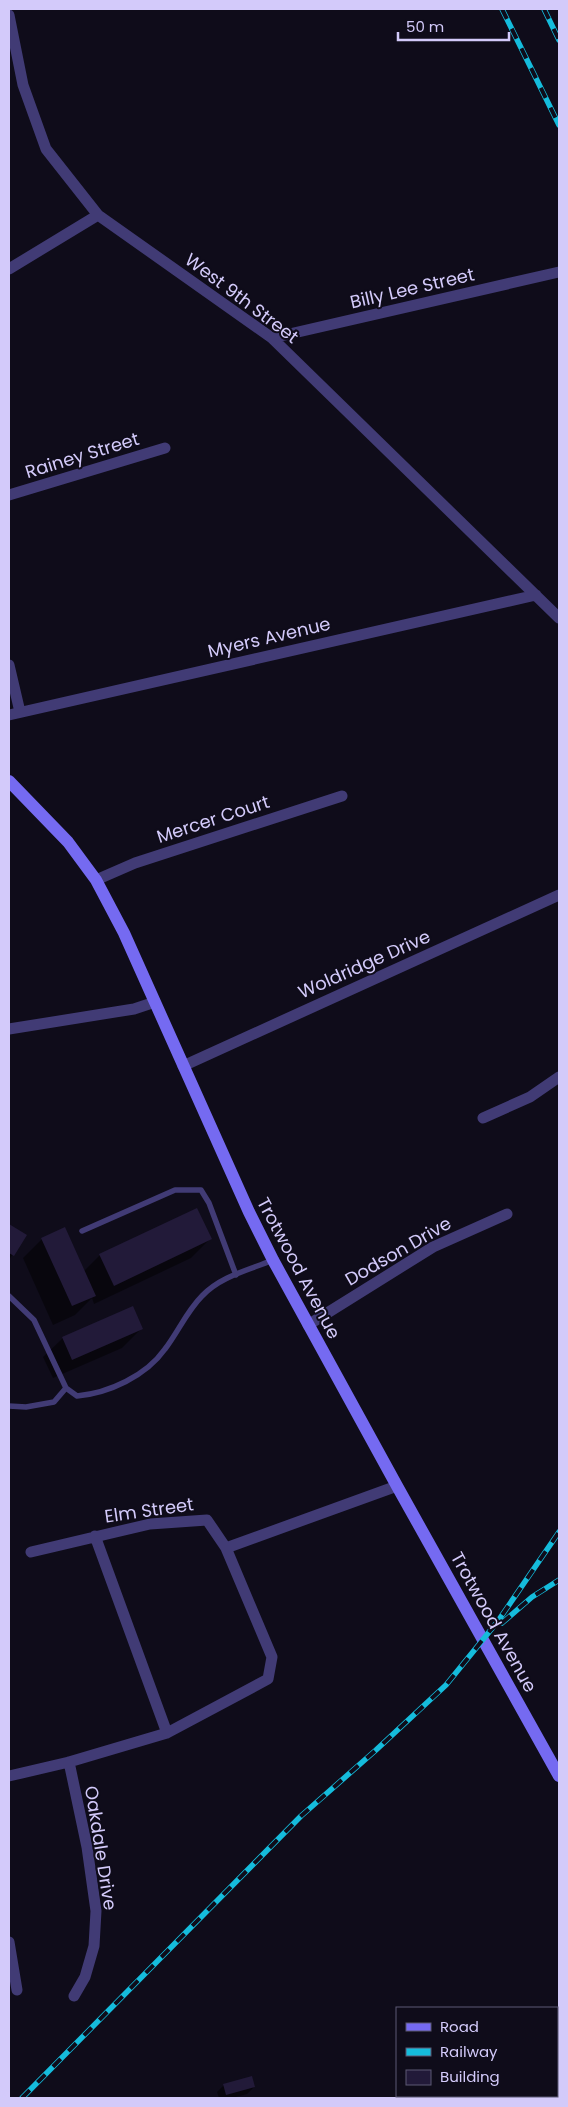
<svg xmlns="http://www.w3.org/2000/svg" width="568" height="2107" font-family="Poppins,sans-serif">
  <rect width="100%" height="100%" fill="#0f0c1a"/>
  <!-- shadow -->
  <path fill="#0007" d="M9,1225L25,1235L9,1260Z
    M42,1239L84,1271L100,1255L210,1239L191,1258L94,1304L92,1298L75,1315L53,1325L23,1258Z
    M141,1329L122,1348L53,1378L43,1357L63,1338Z
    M224,2085L254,2087L247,2094L232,2098H219L217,2092Z"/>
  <!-- building -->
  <path fill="#221a39" d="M197,1208L212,1239L114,1286L99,1254Z
    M9,1224L27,1235L14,1256L9,1253Z
    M65,1227L96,1296L72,1306L41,1238Z
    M133,1306L143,1329L72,1360L62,1337Z
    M252,2076L255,2087L226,2095L223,2084Z"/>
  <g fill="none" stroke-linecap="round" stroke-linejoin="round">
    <!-- lane -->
    <path stroke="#413b75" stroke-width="5.5" d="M82,1231L175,1190H201L209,1203L236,1275
      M9,1296L34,1320L66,1388L77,1396C109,1393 146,1376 165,1349C178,1332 187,1311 202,1296C221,1276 249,1270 273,1260
      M9,1406L26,1407L54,1402L66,1388"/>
    <!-- street -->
    <path stroke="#413b75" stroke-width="11" d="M9,15L23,85L46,149L98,215L272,338L559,618
      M9,269L98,215
      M272,338L559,272
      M9,495L165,448
      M9,665L20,712
      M9,715L536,595
      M96,880L135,863L342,796
      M9,1029L134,1009L155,1002
      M183,1066L559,895
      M483,1118L530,1097L559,1077
      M308,1325L433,1247L507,1214
      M95,1536L167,1733
      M31,1552L150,1524L207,1520L226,1548L397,1486
      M69,1762L87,1847L96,1911L94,1946L85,1977L74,1996
      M9,1776L69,1762L167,1733L268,1679L272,1657L226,1548
      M9,1942L17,1990"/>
    <!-- secondary -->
    <path stroke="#756af1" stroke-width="12" d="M9,781L68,842L96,880L124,933L249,1212L273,1260L397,1486L559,1776"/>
    <defs>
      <path id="rail" d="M502,9L559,125
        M544,9L559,40
        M502,1623L532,1597L559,1580
        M22,2098L301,1816L376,1750L446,1685L498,1621L559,1532"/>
    </defs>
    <!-- rail casing -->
    <use href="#rail" stroke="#15bcdc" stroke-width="5.5"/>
    <!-- rail -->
    <use href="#rail" stroke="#0f0c1a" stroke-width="4" stroke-dasharray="11" stroke-linecap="butt"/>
  </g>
  <g text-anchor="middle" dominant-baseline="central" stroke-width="4" stroke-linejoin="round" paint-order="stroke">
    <!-- street labels -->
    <g font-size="18" fill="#d3cafa" stroke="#0f0c1a">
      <text transform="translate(412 288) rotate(-13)">Billy Lee Street</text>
      <text transform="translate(242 298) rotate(37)">West 9th Street</text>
      <text transform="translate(82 455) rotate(-17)">Rainey Street</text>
      <text transform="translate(269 637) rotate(-13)">Myers Avenue</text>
      <text transform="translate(213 819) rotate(-18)">Mercer Court</text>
      <text transform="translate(364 964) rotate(-24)">Woldridge Drive</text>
      <text transform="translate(398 1251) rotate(-30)">Dodson Drive</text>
      <text transform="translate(299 1268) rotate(62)">Trotwood Avenue</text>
      <text transform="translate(149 1510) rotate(-8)">Elm Street</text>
      <text transform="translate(494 1622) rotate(61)">Trotwood Avenue</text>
      <text transform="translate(101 1848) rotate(81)">Oakdale Drive</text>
    </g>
  </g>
  <!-- border -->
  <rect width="568" height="2107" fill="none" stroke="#d3cafa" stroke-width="20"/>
  <!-- legend -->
  <rect x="396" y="2007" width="162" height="90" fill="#0f0c1a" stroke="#5d5874"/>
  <rect x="406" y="2023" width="25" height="8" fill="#756af1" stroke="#5d5874"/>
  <text x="440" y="2032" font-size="15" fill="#d3cafa">Road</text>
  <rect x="406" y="2048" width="25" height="8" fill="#15bcdc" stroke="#5d5874"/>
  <text x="440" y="2057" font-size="15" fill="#d3cafa">Railway</text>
  <rect x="406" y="2070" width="25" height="15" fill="#221a39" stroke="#5d5874"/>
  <text x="440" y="2082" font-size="15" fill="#d3cafa">Building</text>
  <!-- scale -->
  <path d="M398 32v8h111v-8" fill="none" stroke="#d3cafa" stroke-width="2.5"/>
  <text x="406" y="32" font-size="15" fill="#d3cafa" stroke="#0f0c1a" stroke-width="4" paint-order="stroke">50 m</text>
</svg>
